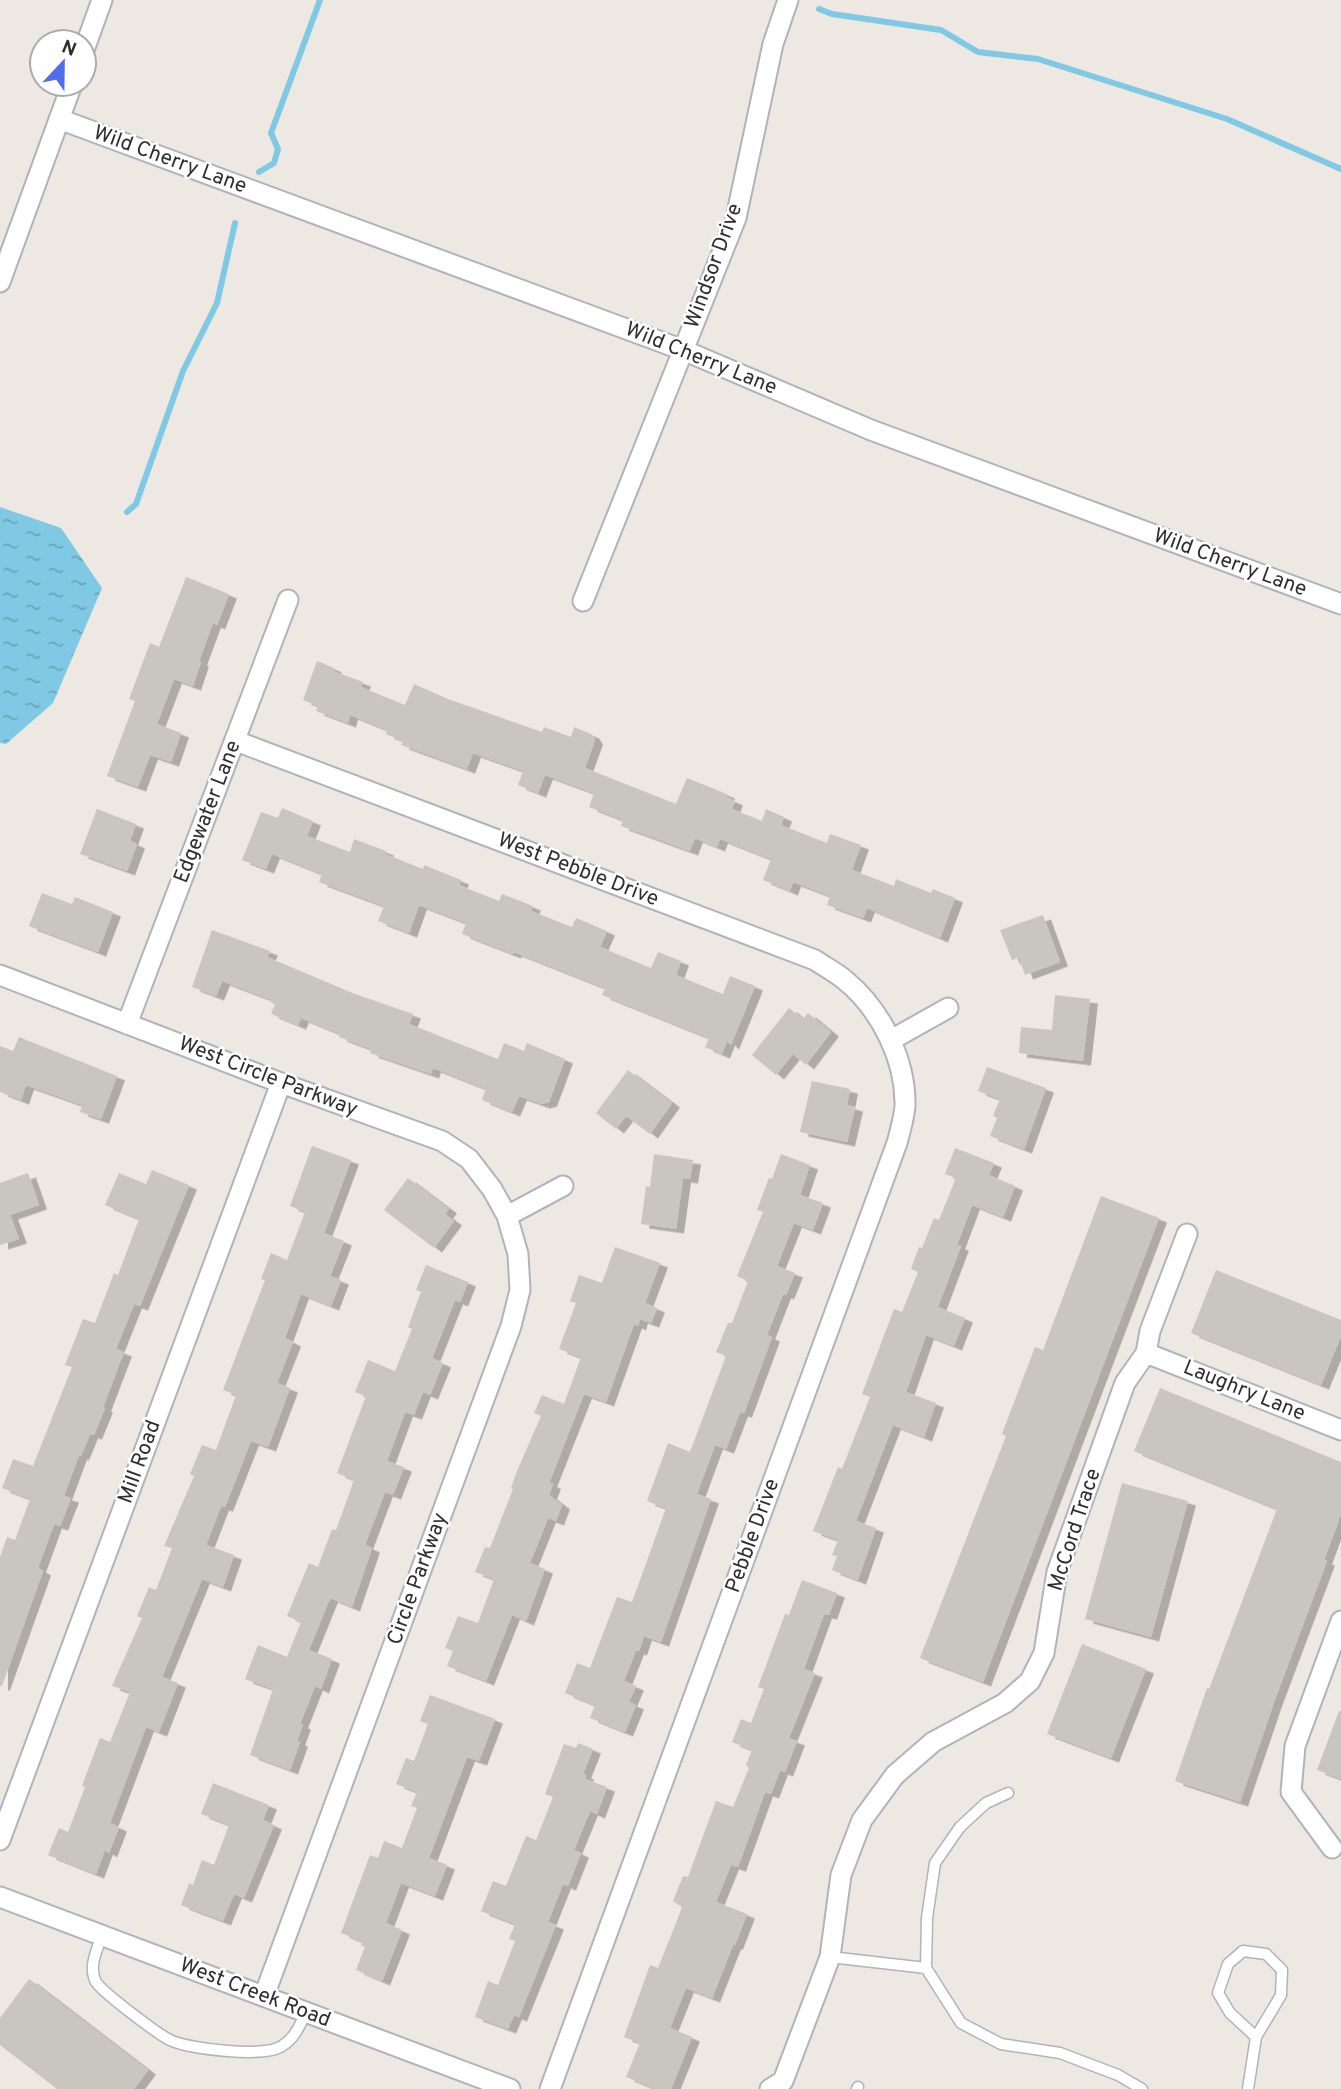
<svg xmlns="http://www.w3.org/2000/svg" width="1341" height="2089" font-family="Overpass,sans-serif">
  <defs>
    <pattern id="water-ripples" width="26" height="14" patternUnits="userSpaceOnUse" patternTransform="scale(1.75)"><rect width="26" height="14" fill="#7fc9e4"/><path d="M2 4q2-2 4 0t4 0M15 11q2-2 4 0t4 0" fill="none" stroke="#68a4b9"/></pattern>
    <filter id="shadow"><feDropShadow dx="8" dy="4.5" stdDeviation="0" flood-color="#0004"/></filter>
  </defs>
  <rect width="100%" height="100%" fill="#ede8e1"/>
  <!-- water -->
  <path fill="url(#water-ripples)" d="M0,507L61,528L102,588L53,703L6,744L0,743Z"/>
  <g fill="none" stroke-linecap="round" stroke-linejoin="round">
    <!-- stream -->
    <path stroke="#7fc9e4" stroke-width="6" d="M819,9L832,14L941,30L978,52L1038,59L1227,119L1341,169
      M259,172L274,163L278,149L271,133L320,0
      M127,512L136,504L183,371L217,303L235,223"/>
  </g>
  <!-- building -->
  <path fill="#c9c6bf" filter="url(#shadow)" d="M186,577L229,594L217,625L213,623L199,661L201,662L193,686L174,679L157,724L181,733L171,762L150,755L138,787L107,776L135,701L129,699L150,643L159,647Z
    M317,661L334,668L333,671L363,682L361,687L405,705L414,684L448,699L542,732L544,727L571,737L574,727L591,734L595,740L585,768L676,804L687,778L727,794L726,797L735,801L732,809L762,821L766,809L784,817L781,825L827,843L830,834L861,845L852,870L894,886L896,879L931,893L933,889L955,898L940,938L867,908L863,918L827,905L830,896L793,882L790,891L763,880L771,859L720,839L717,847L695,838L690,851L621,826L623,820L589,807L594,793L545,775L538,793L518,785L523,771L473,753L467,769L401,745L403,741L386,734L387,730L350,715L348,723L316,711L318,706L303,700Z
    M282,808L313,821L307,836L350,852L354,839L386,851L385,854L423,869L424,865L461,880L459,885L499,901L502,894L533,906L531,911L572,927L576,918L607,931L600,947L651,968L658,952L681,961L676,975L723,994L730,976L755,986L731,1045L727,1041L722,1054L705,1047L709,1038L602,995L605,988L514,952L513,954L462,934L466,923L419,905L409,933L378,921L384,906L319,882L322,874L272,854L266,869L242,860L261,812L278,818Z
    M97,809L136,824L130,841L137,844L127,871L80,854Z
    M42,893L72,904L75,897L113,912L98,952L29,926Z
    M1043,915L1060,962L1025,975L1019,958L1012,960L1000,930Z
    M212,930L270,951L267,957L355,994L413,1014L409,1024L498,1059L504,1043L524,1051L527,1043L565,1059L549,1102L542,1104L519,1096L512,1112L482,1100L486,1089L433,1068L431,1074L370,1053L371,1049L339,1037L340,1034L301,1018L298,1025L271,1014L275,1004L271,1003L272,1000L222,981L216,996L192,987Z
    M1055,995L1090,999L1083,1061L1019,1053L1021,1027L1052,1030Z
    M789,1008L803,1019L808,1013L831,1032L806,1065L793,1054L776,1075L752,1055Z
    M19,1037L117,1076L101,1119L80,1112L82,1105L26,1085L21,1100L0,1092V1046L13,1051Z
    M987,1067L1046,1088L1024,1149L990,1136L997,1118L993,1116L1000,1099L978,1091Z
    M628,1070L672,1103L650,1134L626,1116L616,1129L596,1113Z
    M812,1081L850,1089L847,1105L855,1107L847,1142L800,1132Z
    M312,1146L351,1160L324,1233L344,1241L330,1276L341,1280L331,1306L301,1294L285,1338L293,1342L277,1383L290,1388L268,1447L251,1441L225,1507L221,1506L206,1545L234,1555L223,1587L202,1579L162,1677L178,1683L159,1732L146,1727L110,1823L119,1827L109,1853L105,1850L96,1874L48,1855L59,1828L68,1832L85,1787L82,1786L100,1738L110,1742L130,1692L112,1686L142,1618L137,1616L149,1587L156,1590L172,1548L164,1546L194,1476L190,1474L202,1445L216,1450L236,1395L223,1390L265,1280L261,1279L271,1253L287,1260L305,1212L290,1206Z
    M955,1148L994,1163L989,1175L1015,1186L1003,1217L972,1205L957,1245L961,1246L938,1307L965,1318L954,1346L926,1335L906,1392L936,1403L924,1437L893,1425L856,1521L876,1528L858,1580L832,1570L837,1556L832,1555L838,1540L813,1531L838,1467L842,1469L870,1397L862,1394L894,1309L902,1312L918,1272L911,1269L919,1247L922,1248L934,1218L939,1220L956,1178L945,1174Z
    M654,1154L693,1160L690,1179L683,1178L676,1229L641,1224L646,1186L650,1187Z
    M781,1154L810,1165L800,1195L823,1203L813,1230L794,1223L777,1266L795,1273L786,1295L783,1294L767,1335L772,1337L744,1413L740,1412L726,1449L715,1445L697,1494L711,1499L661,1642L644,1636L639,1651L636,1650L624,1681L636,1686L629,1702L636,1705L625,1732L590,1718L595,1705L565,1693L577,1663L590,1668L617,1597L632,1602L666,1508L647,1501L668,1443L690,1452L726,1356L716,1352L728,1323H732L748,1281L737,1276L763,1212L757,1210L769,1178L772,1179Z
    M152,1170L189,1185L140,1306L134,1304L116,1349L124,1352L103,1407L105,1408L94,1435L90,1434L81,1456L79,1455L64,1496L71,1498L60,1526L54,1524L38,1568L43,1571L2,1686H0V1557L7,1537L15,1540L30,1499L2,1488L13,1459L33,1466L72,1367L65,1365L83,1319L95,1323L114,1273L118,1275L139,1219L105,1205L119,1173L146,1184Z
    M28,1173L39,1205L10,1215L19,1239L0,1245V1183Z
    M408,1178L449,1209L445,1214L454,1221L434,1248L384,1210Z
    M1101,1196L1159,1218L983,1682L920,1658L1006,1436L1002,1434L1035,1347L1043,1350Z
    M615,1247L660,1263L645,1303L657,1308L651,1323L640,1319L638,1326L634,1324L606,1402L584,1394L549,1483L553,1484L549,1495L562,1505L556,1521L548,1518L530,1563L545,1569L526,1621L512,1615L486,1681L447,1666L453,1651L445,1648L458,1616L478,1623L494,1579L475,1572L485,1547L490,1548L513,1489L511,1488L517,1471L541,1416L534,1413L542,1395L564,1404L581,1357L559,1349L576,1303L570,1301L579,1275L602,1283Z
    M426,1265L468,1282L460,1302L455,1300L432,1358L443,1363L430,1395L423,1392L414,1415L405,1412L387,1461L404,1467L393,1495L385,1492L365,1545L372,1548L352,1607L330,1598L309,1650L332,1659L321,1689L315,1686L300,1724L303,1725L297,1741L300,1742L290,1770L250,1755L273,1689L245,1679L258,1645L287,1657L301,1622L287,1616L309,1563L318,1567L332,1529L336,1530L354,1480L337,1473L366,1396L355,1392L368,1360L395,1371L412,1329L408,1327L421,1292L416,1290Z
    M1216,1270L1341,1320V1336L1321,1385L1191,1333Z
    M1160,1388L1341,1462V1514L1324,1560L1327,1561L1274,1702L1240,1802L1175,1781L1207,1688L1209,1689L1277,1509L1134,1451Z
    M1122,1483L1188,1501L1151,1637L1085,1619Z
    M802,1580L837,1593L829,1615L824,1614L804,1669L815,1673L789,1738L797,1741L785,1772L780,1770L771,1794L765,1792L738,1867L731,1865L716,1902L747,1914L735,1945H733L712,1998L686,1988L670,2028L692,2037L671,2089H656L626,2077L640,2043L624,2037L650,1965L658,1968L676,1923L682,1907L673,1901L683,1876L688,1877L716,1801L733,1807L749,1768L746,1765L752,1750L732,1742L741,1719L751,1723L764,1689L758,1687L785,1614L789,1615Z
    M1082,1644L1146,1669L1111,1758L1047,1734Z
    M430,1695L495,1719L479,1761L467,1757L429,1858L447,1865L435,1896L401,1883L386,1923L402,1930L382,1981L356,1970L365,1947L361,1945L363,1942L341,1933L370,1855L378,1858L384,1841L402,1848L417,1808L411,1806L417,1792L396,1784L406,1758L414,1761L428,1724L420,1721Z
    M1339,1711H1341V1779L1317,1770Z
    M578,1743L593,1749L583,1774L586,1775L585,1779L607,1787L597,1814L590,1811L574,1850L581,1853L568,1886L563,1884L548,1922L556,1925L519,2017L514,2015L508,2029L475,2017L488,1981L498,1985L515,1941L509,1939L515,1924L481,1911L493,1881L506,1886L526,1836L536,1840L553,1797L545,1794L564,1744L576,1748Z
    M213,1783L269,1805L263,1820L274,1825L244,1898L234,1894L223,1921L181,1905L189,1883L193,1885L202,1860L214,1865L229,1825L201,1814Z
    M29,1979L148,2070L134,2089H57L0,2045V2018Z"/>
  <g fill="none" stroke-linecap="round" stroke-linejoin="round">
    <defs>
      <path id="lane" d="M1008,1793L986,1803L960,1827L935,1863L927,1918L926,1968L961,2023L1001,2044L1060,2053L1118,2075L1142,2089
        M102,1935C97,1950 88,1967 96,1982C102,1992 160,2036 172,2041C192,2049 264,2058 282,2046C295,2038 300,2025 306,2012
        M830,1957L926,1968
        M857,2089L858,2087
        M1248,2089L1256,2037L1281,1995L1282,1970L1266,1954L1243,1951L1228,1964L1218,1993L1230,2013L1256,2037"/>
      <path id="street" d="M84,50L102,0
        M59,119L683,350L871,430L1341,604
        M0,282L72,84
        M583,601L736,218L773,44L788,0
        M236,741L815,960C825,967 837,973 846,981C881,1010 906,1060 905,1106C904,1118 900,1132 897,1143L550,2089
        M0,975L281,1083L442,1141L469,1159L492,1189L507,1216L518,1254L520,1290L511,1326L264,1996
        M127,1024L288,600
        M891,1040L948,1008
        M507,1216L563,1186
        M1146,1353L1341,1430
        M0,1840L281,1083
        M1332,1848L1291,1792L1295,1746L1341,1621
        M0,1897L510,2089
        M770,2089L783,2081L830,1957L841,1875L862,1820L895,1775L933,1742L1005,1703L1030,1681L1044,1653L1057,1572L1125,1383L1146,1353L1150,1331L1187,1234"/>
    </defs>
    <!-- lane casing -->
    <use href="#lane" stroke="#b1b3bc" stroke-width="13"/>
    <!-- street casing -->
    <use href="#street" stroke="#b1b3bc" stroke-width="23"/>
    <!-- lane -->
    <use href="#lane" stroke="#fff" stroke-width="10"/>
    <!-- street -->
    <use href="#street" stroke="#fff" stroke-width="19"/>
  </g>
  <g text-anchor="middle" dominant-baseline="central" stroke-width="5" stroke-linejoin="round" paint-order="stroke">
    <!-- street labels -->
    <g font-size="21" fill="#2d2d2d" stroke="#fff">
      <text transform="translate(170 160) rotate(20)">Wild Cherry Lane</text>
      <text transform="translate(714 266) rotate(-70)">Windsor Drive</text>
      <text transform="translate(701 359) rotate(22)">Wild Cherry Lane</text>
      <text transform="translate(1230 563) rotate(20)">Wild Cherry Lane</text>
      <text transform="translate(208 812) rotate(-69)">Edgewater Lane</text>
      <text transform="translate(578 870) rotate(21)">West Pebble Drive</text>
      <text transform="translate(268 1077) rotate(21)">West Circle Parkway</text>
      <text transform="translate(1244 1391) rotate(22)">Laughry Lane</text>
      <text transform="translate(140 1462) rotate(-70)">Mill Road</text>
      <text transform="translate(1075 1530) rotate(-72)">McCord Trace</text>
      <text transform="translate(753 1536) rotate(-70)">Pebble Drive</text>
      <text transform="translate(418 1579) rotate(-70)">Circle Parkway</text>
      <text transform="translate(255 1993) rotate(21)">West Creek Road</text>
    </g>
  </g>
  <!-- north arrow -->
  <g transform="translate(63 63) rotate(22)"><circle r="33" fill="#ffffff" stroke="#ababab" stroke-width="2"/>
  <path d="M0-5L12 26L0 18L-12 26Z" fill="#526de9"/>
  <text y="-10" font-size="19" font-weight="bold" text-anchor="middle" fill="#2d2d2d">N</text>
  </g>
</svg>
